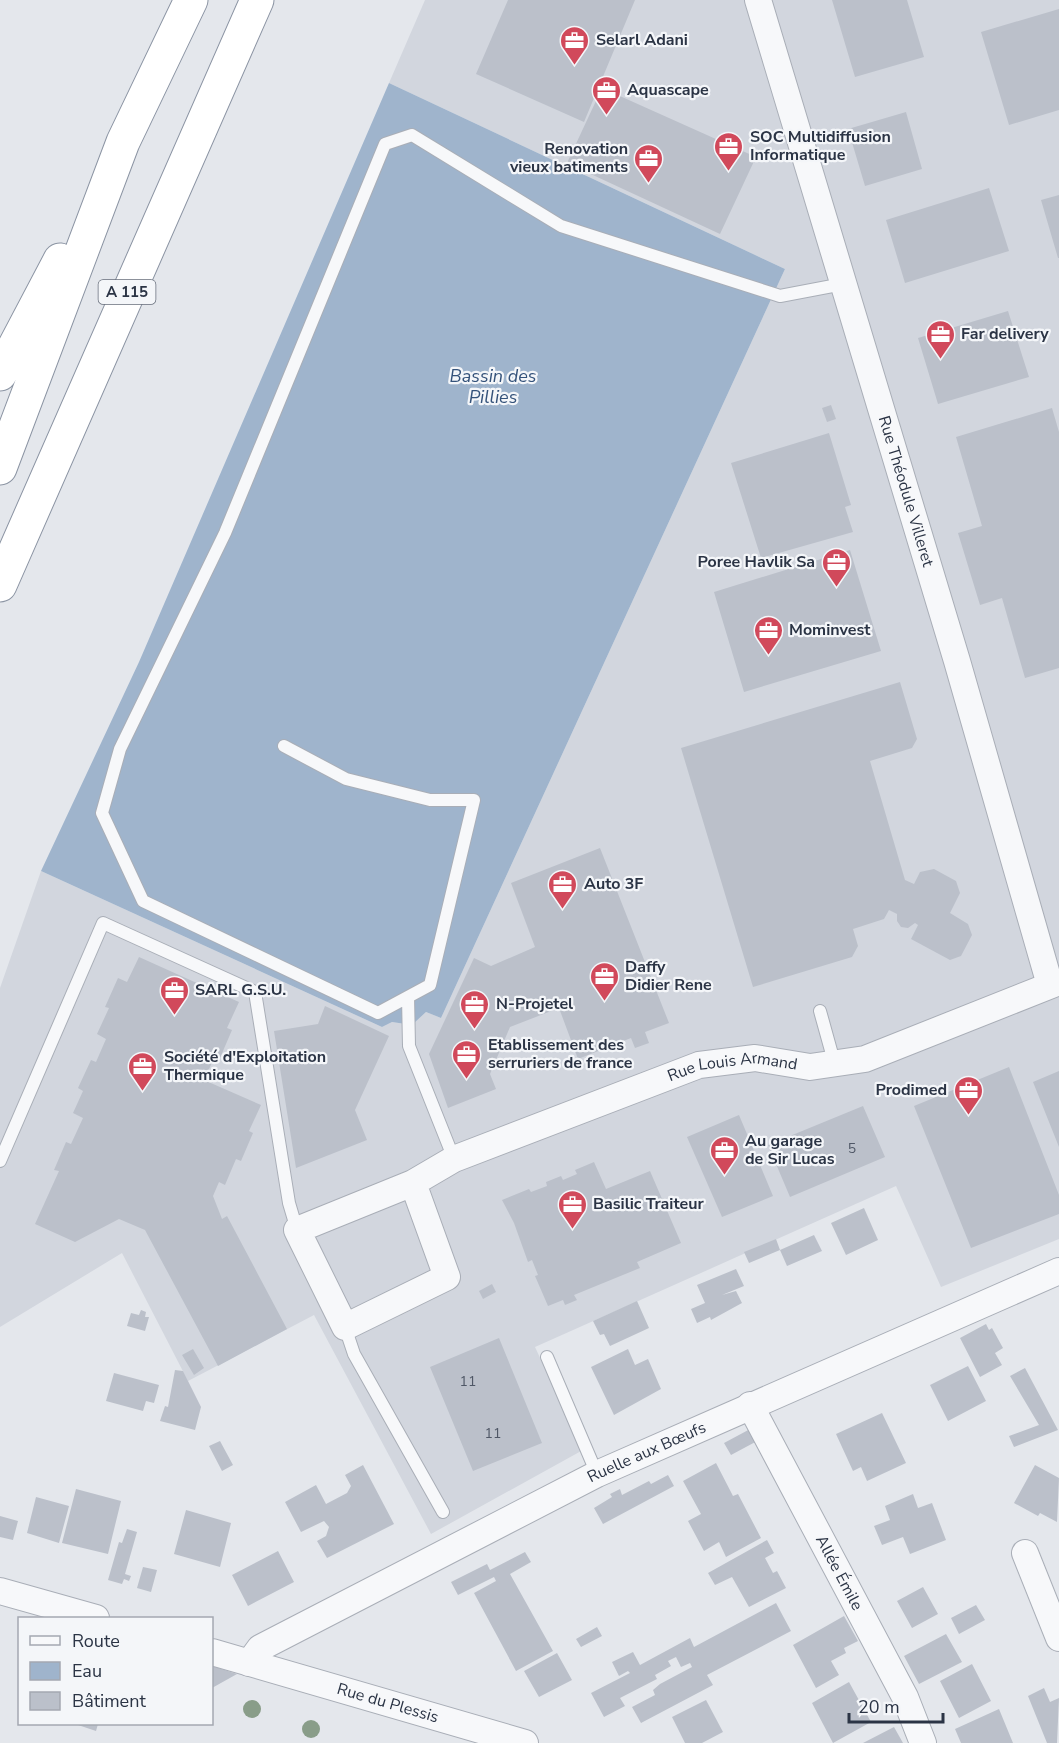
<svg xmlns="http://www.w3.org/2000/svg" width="1059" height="1743" font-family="'Nunito Sans',sans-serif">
  <rect width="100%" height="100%" fill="#e4e7ec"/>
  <!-- built -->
  <path fill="#d2d6de" d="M425,0H1059V1239L941,1287L896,1186L535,1347L583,1450L431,1534L314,1315L188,1381L122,1253L0,1327V988L41,871L382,1027L392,1022L412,1025L426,1012L441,1018L785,269L389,83Z"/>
  <!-- water -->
  <path fill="#9fb4cc" d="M389,83L785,269L441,1018L426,1012L412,1025L392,1022L382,1027L41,871L139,662Z"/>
  <!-- building -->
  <path fill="#bbc0ca" d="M508,0H635L584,122L476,74Z
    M832,0H907L924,57L855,77Z
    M1059,9V110L1009,125L981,32Z
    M602,88L756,157L720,234L567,163Z
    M906,112L922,169L865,186L848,129Z
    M989,188L1009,251L905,283L886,220Z
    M1059,195V258H1058L1041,200Z
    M1008,311L1029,377L938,404L918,338Z
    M831,405L836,419L827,422L822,408Z
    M1052,408L1059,432V668L1025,678L1002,598L980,605L958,533L982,526L956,437Z
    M829,433L851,505L845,507L853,532L761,558L731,463Z
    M850,550L881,651L744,692L714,592Z
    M900,682L917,739L912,748L870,761L905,880L914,884L920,872L934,869L956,881L960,893L950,913L968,924L972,935L961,956L950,960L911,939L918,925L915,923L908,928L901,927L897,921V914L889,910L884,919L853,929L858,946L852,957L753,987L681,748Z
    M600,848L669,1023L645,1032L649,1043L635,1048L631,1038L578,1059L559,1008L510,1027L490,1074L496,1089L448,1108L429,1054L474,958L491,966L535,947L511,883Z
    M139,957L239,1002L227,1028L232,1030L220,1058L215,1056L204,1080L261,1105L249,1131L253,1133L241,1161L236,1159L225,1185L219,1182L213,1196L222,1219L227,1216L287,1329L218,1366L145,1230L119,1219L75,1242L35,1224L59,1171L54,1170L66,1142L71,1144L83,1118L73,1113L83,1091L78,1088L91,1060L96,1062L106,1039L97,1034L109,1008L105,1007L118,978L127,982Z
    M325,1006L389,1036L355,1110L367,1140L296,1168L274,1031L318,1024Z
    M1009,1067L1059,1195V1214L971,1248L914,1106Z
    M1059,1071V1147L1033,1082Z
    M863,1106L885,1157L790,1197L768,1145Z
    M739,1115L773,1196L722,1217L687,1137Z
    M594,1162L606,1189L650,1171L681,1243L637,1262L640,1268L574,1295L577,1300L565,1305L563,1300L548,1306L535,1276L538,1275L532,1260L528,1262L514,1223L502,1200L529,1189L531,1192L547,1186L546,1182L561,1176L563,1180L577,1174L575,1170Z
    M864,1208L878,1240L846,1255L831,1223Z
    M814,1235L822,1251L787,1266L780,1250L749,1263L744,1252L776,1239L780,1250Z
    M736,1269L744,1286L722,1295L736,1291L742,1303L711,1320L710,1317L697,1323L691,1309L705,1303L697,1285Z
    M492,1284L496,1292L483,1299L479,1291Z
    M637,1301L649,1328L610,1346L604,1334L600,1335L593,1321Z
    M141,1310L146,1312L145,1317H149L145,1331L127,1326L131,1313L139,1315Z
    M986,1324L989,1330L992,1328L1003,1348L995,1353L1002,1365L980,1377L960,1338Z
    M499,1338L542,1443L473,1471L430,1367Z
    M193,1349L204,1368L194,1375L182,1355Z
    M628,1349L635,1365L648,1359L661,1389L614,1415L591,1367Z
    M968,1366L986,1401L948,1421L930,1385Z
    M1025,1368L1058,1430L1014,1447L1009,1436L1039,1425L1010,1376Z
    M175,1370L183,1371L201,1407L195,1430L160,1421L165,1406L168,1407Z
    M114,1373L159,1385L154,1403L146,1401L143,1411L106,1401Z
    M882,1413L906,1463L867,1481L861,1467L853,1471L836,1434Z
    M752,1428L759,1440L731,1455L724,1443Z
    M220,1441L233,1465L222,1471L209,1446Z
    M716,1463L733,1496L738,1494L761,1538L726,1557L719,1542L704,1551L688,1521L701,1514L683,1481Z
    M363,1465L394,1524L327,1558L317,1541L326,1536L329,1527L324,1521L301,1532L285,1502L316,1485L326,1504L347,1493L351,1486L345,1475Z
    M1035,1465L1059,1478L1057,1522L1040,1513L1038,1516L1014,1503Z
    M668,1475L674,1486L603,1524L594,1508L612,1497L610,1494L620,1489L622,1495L649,1481L651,1484Z
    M76,1489L121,1501L108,1554L62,1543Z
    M913,1494L918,1508L932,1503L946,1540L910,1554L903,1537L882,1545L874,1526L890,1520L885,1506Z
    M36,1497L69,1506L59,1543L27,1533Z
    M186,1510L231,1523L220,1567L174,1554Z
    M0,1516L18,1521L13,1540L0,1537Z
    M127,1529L137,1532L125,1574L131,1576L129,1581L124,1579L122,1584L108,1580L119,1542L122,1543Z
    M767,1540L774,1553L765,1558L773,1573L777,1571L786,1588L749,1607L732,1577L715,1585L708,1573Z
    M278,1551L294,1582L248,1606L232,1575Z
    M525,1552L531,1562L510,1574L553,1651L516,1671L474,1593L496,1581L494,1577L458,1595L451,1582L487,1564L490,1570Z
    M143,1567L157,1570L151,1592L137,1588Z
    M923,1587L938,1614L912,1628L897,1601Z
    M776,1603L791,1631L707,1675L713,1685L641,1723L632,1707L655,1695L653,1690L660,1684L692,1667L690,1663L681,1667L676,1657L668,1661L671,1666L655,1675L657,1679L620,1698L625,1706L604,1717L591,1693L630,1673L628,1671L619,1676L612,1662L633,1652L640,1665L690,1638L694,1647Z
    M976,1605L985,1620L959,1634L951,1618Z
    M844,1616L858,1641L844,1648L846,1653L831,1661L839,1675L816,1688L793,1645Z
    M597,1627L602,1636L581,1647L576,1639Z
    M946,1634L962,1662L919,1684L904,1656Z
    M557,1653L572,1680L539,1697L524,1671Z
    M972,1664L991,1701L959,1718L940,1681Z
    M212,1666L237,1674L212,1688Z
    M849,1682L871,1722L833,1743L812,1703Z
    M1044,1688L1050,1702L1059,1698L1057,1743H1047L1028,1696Z
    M706,1700L723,1732L702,1743H685L672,1717Z
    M999,1709L1013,1743H961L955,1729Z
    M75,1724H98L96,1731Z
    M894,1727L903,1743H863Z"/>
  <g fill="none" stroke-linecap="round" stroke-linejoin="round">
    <defs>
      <path id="service" d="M284,746L346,779L430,800H474L430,985L378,1013L143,901L102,813L120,749L225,533L385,144L412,135L561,226L780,296L843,284
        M408,997L409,1046L454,1159
        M820,1011L835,1065
        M0,1161L103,923L255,992L289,1203L297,1230
        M345,1327L354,1354L443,1512
        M547,1357L597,1474"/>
      <g id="minor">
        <path id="s1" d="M758,0L957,661L1050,985"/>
        <path id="s2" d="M413,1183L447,1277L345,1327L297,1230L413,1183L454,1159L699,1065L755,1058L810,1067L865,1059L1059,982"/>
        <path id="s3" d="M750,1405L905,1697L923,1743"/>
        <path d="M1025,1553L1059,1638"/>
        <path d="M0,1591L96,1618"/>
        <path id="s4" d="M212,1652L525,1743"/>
        <path id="s5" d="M249,1663L260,1648L597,1474L1059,1271"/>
      </g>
      <path id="motorway" d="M0,374L60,260
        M0,468L123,142L191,0
        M0,585L257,0"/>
    </defs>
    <!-- service casing -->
    <use href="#service" stroke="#a9aeb7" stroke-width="14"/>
    <!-- minor casing -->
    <use href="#minor" stroke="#a9aeb7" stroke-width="28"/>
    <!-- motorway casing -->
    <use href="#motorway" stroke="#8b94a3" stroke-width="35"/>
    <!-- service -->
    <use href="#service" stroke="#f7f8fa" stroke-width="12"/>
    <!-- minor -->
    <use href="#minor" stroke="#f7f8fa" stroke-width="26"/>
    <!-- motorway -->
    <use href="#motorway" stroke="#fff" stroke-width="33"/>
  </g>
  <!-- trees -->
  <g fill="#899d89">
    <circle cx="252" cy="1709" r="9"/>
    <circle cx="311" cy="1729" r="9"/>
  </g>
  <!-- icons -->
  <defs>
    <symbol id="office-pin" viewBox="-11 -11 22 30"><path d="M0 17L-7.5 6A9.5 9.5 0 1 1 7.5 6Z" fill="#d1495b" stroke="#f4f6f9"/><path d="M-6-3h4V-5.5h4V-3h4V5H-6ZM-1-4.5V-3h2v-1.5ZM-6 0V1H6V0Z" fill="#fff"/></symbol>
  </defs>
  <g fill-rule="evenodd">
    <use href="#office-pin" x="558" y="24" width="33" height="45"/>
    <use href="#office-pin" x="590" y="74" width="33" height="45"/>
    <use href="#office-pin" x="712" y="130" width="33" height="45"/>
    <use href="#office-pin" x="632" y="142" width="33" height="45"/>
    <use href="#office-pin" x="924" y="318" width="33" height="45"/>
    <use href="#office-pin" x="820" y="546" width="33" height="45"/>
    <use href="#office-pin" x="752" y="614" width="33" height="45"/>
    <use href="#office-pin" x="546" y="868" width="33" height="45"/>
    <use href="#office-pin" x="588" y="960" width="33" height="45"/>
    <use href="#office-pin" x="158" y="974" width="33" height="45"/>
    <use href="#office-pin" x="458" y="988" width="33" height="45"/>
    <use href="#office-pin" x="450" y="1038" width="33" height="45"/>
    <use href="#office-pin" x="126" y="1050" width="33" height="45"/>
    <use href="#office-pin" x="952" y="1074" width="33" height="45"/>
    <use href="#office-pin" x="708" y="1134" width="33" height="45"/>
    <use href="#office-pin" x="556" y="1188" width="33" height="45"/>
  </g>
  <g text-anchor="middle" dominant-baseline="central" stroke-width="4.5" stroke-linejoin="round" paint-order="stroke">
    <!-- number labels -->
    <g font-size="14" fill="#4f5766">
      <text x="852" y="1148">5</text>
      <text x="468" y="1381">11</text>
      <text x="493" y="1433">11</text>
    </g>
    <!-- shield labels -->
    <rect fill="#f4f6f9" stroke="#676e7b" stroke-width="1.5" x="98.5" y="280" width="57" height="24" rx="4.5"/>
    <g font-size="15" font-weight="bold" fill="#2b3445">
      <text x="127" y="292">A 115</text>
    </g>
    <!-- poi labels -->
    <g font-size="16" font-weight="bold" fill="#2b3445" stroke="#f4f6f9" text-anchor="start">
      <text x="596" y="40">Selarl Adani</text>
      <text x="627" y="90">Aquascape</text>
      <text x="750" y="137">SOC Multidiffusion<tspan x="750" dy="18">Informatique</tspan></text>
      <text x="628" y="149" text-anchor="end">Renovation<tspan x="628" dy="18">vieux batiments</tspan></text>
      <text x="961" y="334">Far delivery</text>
      <text x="815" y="562" text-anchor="end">Poree Havlik Sa</text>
      <text x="789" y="630">Mominvest</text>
      <text x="584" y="884">Auto 3F</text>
      <text x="625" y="967">Daffy<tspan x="625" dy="18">Didier Rene</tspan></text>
      <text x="195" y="990">SARL G.S.U.</text>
      <text x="496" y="1004">N-Projetel</text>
      <text x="488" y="1045">Etablissement des<tspan x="488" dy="18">serruriers de france</tspan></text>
      <text x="164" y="1057">Société d'Exploitation<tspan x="164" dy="18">Thermique</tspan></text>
      <text x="947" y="1090" text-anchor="end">Prodimed</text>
      <text x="745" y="1141">Au garage<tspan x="745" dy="18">de Sir Lucas</tspan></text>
      <text x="593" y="1204">Basilic Traiteur</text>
    </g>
    <!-- street labels -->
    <g font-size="16" fill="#2b3445" stroke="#f4f6f9">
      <text stroke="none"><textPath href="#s1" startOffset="513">Rue Théodule Villeret</textPath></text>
      <text stroke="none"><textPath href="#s2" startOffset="790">Rue Louis Armand</textPath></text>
      <text stroke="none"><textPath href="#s5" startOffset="452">Ruelle aux Bœufs</textPath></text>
      <text stroke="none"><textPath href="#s3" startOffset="190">Allée Émile</textPath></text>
      <text stroke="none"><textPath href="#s4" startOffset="183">Rue du Plessis</textPath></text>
    </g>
    <!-- water labels -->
    <g font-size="18" font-style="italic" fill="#34527a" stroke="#f4f6f9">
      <text x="493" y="376">Bassin des<tspan x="493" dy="21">Pillies</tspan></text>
    </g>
  </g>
  <!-- legend -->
  <rect x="18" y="1617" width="195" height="108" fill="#f4f6f9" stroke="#a4a8b1" stroke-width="1.5"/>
  <rect x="30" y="1636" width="30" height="9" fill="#f7f8fa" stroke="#a4a8b1" stroke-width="1.5"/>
  <text x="72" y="1647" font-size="18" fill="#2b3445">Route</text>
  <rect x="30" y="1662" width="30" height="18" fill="#9fb4cc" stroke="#a4a8b1" stroke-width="1.5"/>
  <text x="72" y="1677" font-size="18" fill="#2b3445">Eau</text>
  <rect x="30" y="1692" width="30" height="18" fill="#bbc0ca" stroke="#a4a8b1" stroke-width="1.5"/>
  <text x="72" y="1707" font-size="18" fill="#2b3445">Bâtiment</text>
  <!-- scale -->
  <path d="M849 1713v9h94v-9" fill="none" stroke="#2b3445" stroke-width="3"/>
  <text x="858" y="1713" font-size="18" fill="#2b3445" stroke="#f4f6f9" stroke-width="4.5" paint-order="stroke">20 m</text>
</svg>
